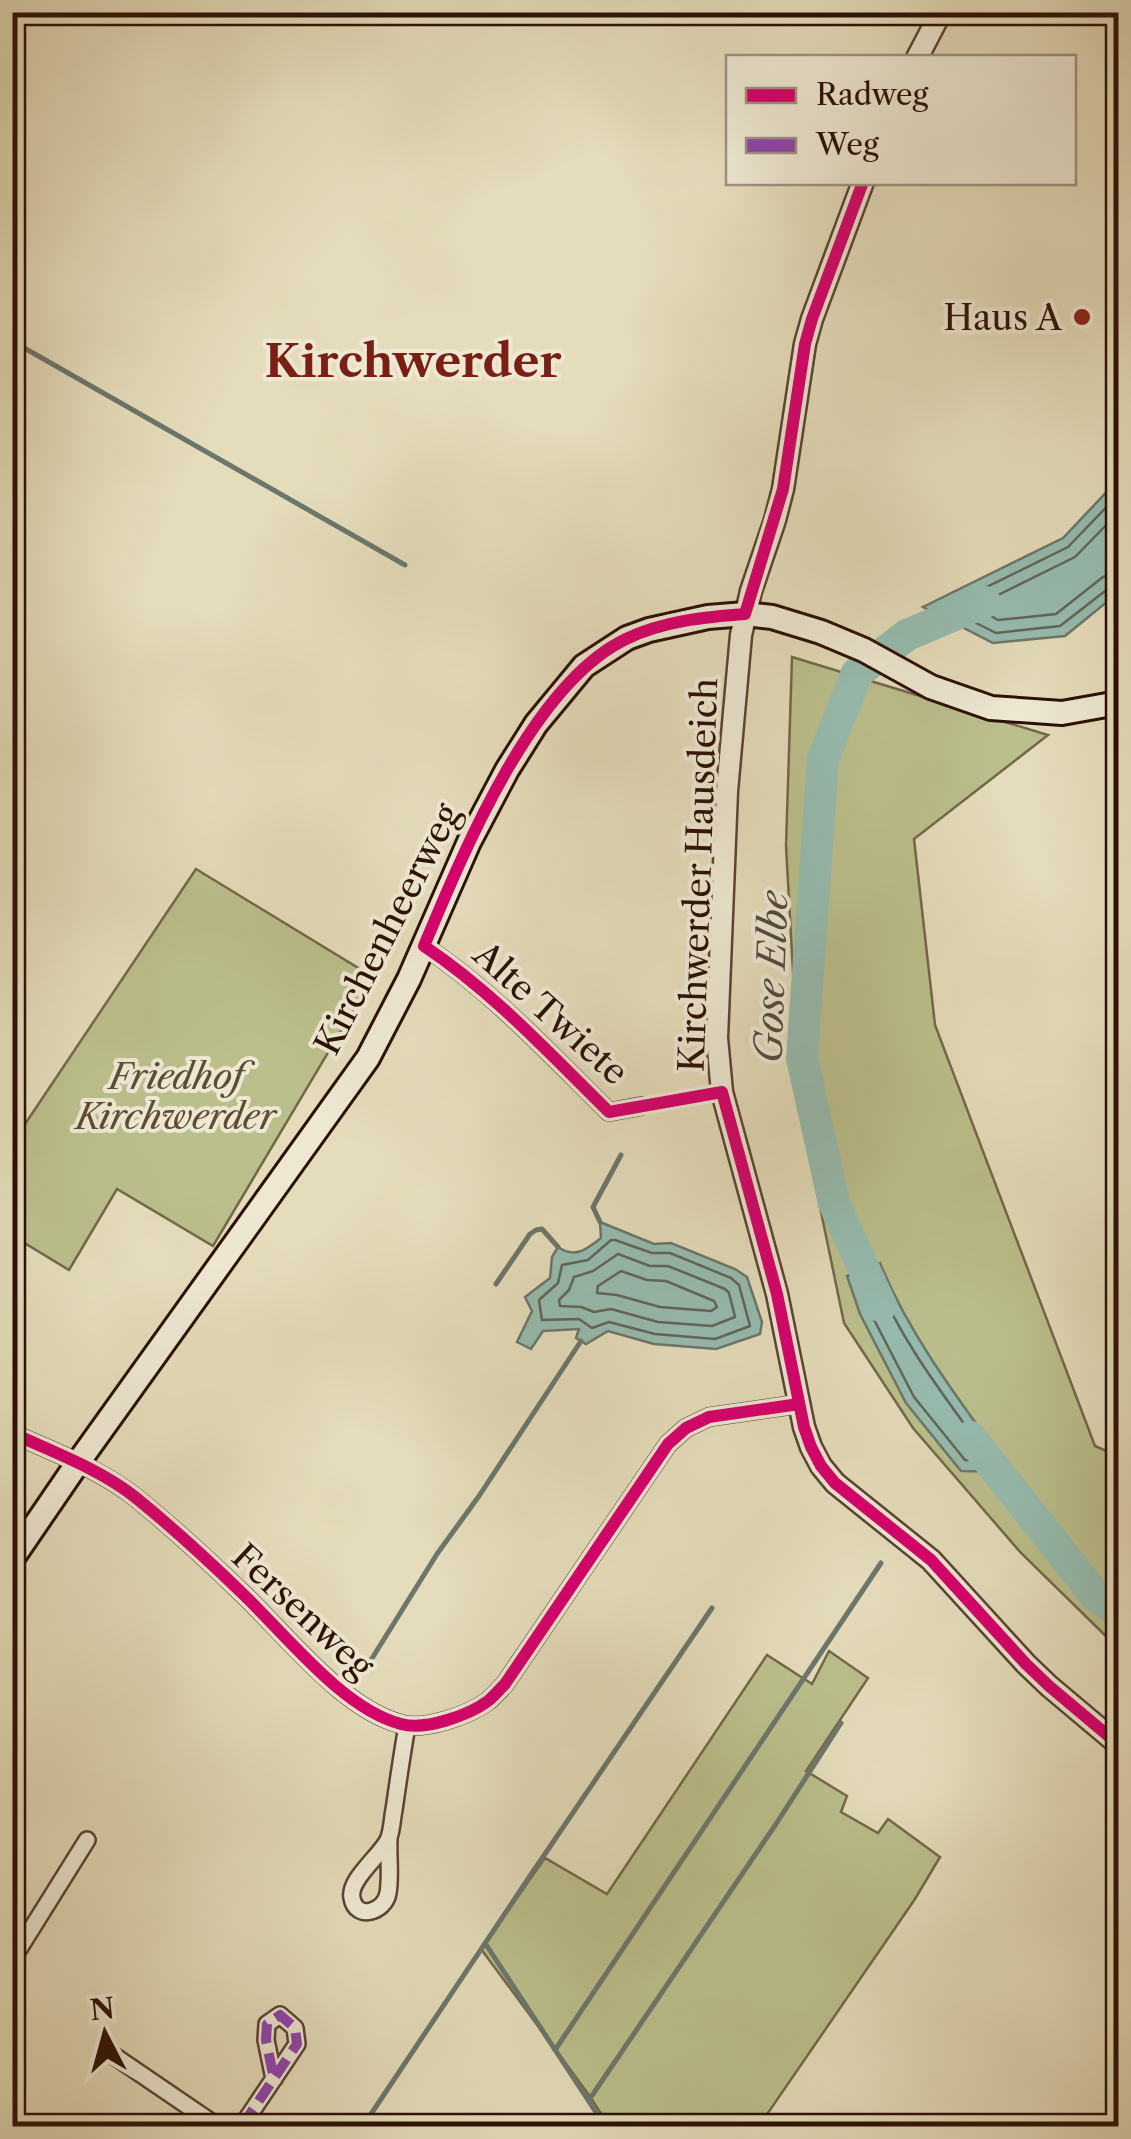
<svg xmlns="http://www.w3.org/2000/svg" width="1131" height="2139" font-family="'Libre Caslon Text',serif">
  <rect width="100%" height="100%" fill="#e5dcbb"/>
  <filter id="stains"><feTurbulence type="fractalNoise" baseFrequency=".002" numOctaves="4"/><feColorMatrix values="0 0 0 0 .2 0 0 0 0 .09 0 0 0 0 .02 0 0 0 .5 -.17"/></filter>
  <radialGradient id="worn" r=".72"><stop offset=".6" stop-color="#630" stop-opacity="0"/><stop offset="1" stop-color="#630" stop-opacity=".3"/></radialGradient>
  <!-- green -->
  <path fill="#bbbf8c" stroke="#736849" stroke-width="2.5" d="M792,657L1048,735L914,839L935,1025L1095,1446L1118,1456V1648L1021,1553L913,1428L844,1323L801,1115L786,846Z
    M196,869L373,977L213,1246L117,1189L69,1270L13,1236V1142Z
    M829,1651L868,1678L806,1771L847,1796L841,1812L878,1833L888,1819L940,1857L915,1899L759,2126H609L589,2095L481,1949L545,1858L607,1894L767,1655L812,1684Z"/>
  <!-- water -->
  <path fill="#96bcb0" stroke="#6b776c" stroke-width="2.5" d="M1118,480V593L1065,636L993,643L923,607L1063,538Z
    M600,1222L654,1244L671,1243L735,1269L747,1277L762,1322L760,1334L716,1349L654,1344L608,1331L586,1344L576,1338L579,1329L543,1331L531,1349L517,1342L532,1311L525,1297L550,1278L552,1257L558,1247C575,1259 587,1249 601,1238Z
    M880,1263C911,1339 963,1405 1011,1472L961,1471L906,1403L860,1314L847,1276Z"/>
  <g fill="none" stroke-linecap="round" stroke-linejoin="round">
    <!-- shore -->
    <path stroke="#60665b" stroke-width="2.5" d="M1118,495L1068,547L954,603L951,608L954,612L996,633L1060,626L1109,588L1118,586
      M1118,513L1075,557L982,603L979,609L998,620L1056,614L1103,577L1118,574
      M611,1240H615L652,1253H670L731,1278L739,1285L750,1326L715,1339L655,1334L609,1322L592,1328L579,1319L542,1320L539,1300L558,1283L562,1265L588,1260Z
      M618,1254L650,1266H668L725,1289L729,1293L735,1317L712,1326L658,1322L611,1309L594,1312L581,1307L560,1306L559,1300L569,1290L574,1277L593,1271Z
      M621,1271L647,1280L666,1281L714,1301L717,1307L711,1311L660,1307L617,1295L597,1293L598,1286Z
      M871,1277L876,1279C902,1343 946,1398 986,1454L984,1461L965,1460L914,1397L869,1310L860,1284L863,1280Z"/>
    <!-- stream -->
    <path stroke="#6b776c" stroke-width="5" d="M12,341L405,565
      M600,1222L593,1207L621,1155
      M496,1284L530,1234L536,1230L542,1229L558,1247
      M366,1668L437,1554L479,1496L581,1341
      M485,1943L605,2126
      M555,2050L881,1563
      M589,2100L776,1824L841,1723
      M363,2126L530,1876L712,1608"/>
    <!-- river -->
    <path stroke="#96bcb0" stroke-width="32" d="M881,1306L834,1203L802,1058L823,759L857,673L907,635L985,602
      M970,1437L1095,1595L1118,1612"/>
    <defs>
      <path id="minor" d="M424,946C493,992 550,1054 609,1112L642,1106
        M12,1433C53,1452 100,1469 135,1497C172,1527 209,1561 243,1594C287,1636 343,1709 401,1724C425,1731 469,1715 488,1701C494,1696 499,1690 505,1684L668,1444L686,1428L709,1417L799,1404
        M389,1839C388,1856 391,1876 388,1893C385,1912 356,1921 352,1898C348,1880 380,1856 388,1840C392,1832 392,1819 394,1810C398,1782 402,1754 407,1726
        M12,1960L87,1840
        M107,2051L217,2126
        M242,2126L297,2044L295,2028L280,2015L267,2024L266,2040L274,2079"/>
      <path id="tertiary" d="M917,58L941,12
        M863,182L812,319L805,344L783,489L775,520L751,591L741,635L727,791L717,1038L722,1092L777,1294L804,1427L811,1447L821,1466L835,1483L931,1560L1026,1664L1049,1686L1118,1744"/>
      <path id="secondary" d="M12,1559L77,1464L368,1058L409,979L469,842L507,770L536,724L584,666L627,638L649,630L708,617L745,614L772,617L821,632L864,650L931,687L991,708L1062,713L1118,703"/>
    </defs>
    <!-- minor casing -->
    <use href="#minor" stroke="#5a4333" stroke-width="20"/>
    <!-- tertiary casing -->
    <use href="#tertiary" stroke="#5a4333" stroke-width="25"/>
    <!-- secondary casing -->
    <use href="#secondary" stroke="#2b1006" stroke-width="28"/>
    <!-- minor -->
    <use href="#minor" stroke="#eee8d3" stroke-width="15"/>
    <!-- tertiary -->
    <use href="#tertiary" stroke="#eee8d3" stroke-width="20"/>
    <!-- secondary -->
    <use href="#secondary" stroke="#eee8d3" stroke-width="22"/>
    <!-- quiet -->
    <path stroke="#8e44ad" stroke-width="10" stroke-dasharray="20 10" stroke-linecap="butt" d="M242,2126L297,2044L295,2028L280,2015L267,2024L266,2040L274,2079"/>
    <defs>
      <path id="cycleway" d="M863,182L812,319L805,344L783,489L745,614C705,617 663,621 626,639C532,684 463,853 424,946C493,992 550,1054 609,1112L722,1092L777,1294L804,1427L811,1447L821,1466L835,1483L931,1560L1026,1664L1049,1686L1118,1744
        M12,1433C53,1452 100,1469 135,1497C172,1527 209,1561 243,1594C287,1636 343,1709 401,1724C425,1731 469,1715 488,1701C494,1696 499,1690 505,1684L668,1444L686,1428L709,1417L799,1404"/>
    </defs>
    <!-- cycleway casing -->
    <use href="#cycleway" stroke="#eee8d3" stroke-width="19"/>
    <!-- cycleway -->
    <use href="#cycleway" stroke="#d6006c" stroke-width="12"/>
  </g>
  <!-- markers -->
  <circle fill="#8f2418" stroke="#eee8d3" stroke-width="4" cx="1082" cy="317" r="10"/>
  <g text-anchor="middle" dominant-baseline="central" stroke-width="8" stroke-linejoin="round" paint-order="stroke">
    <!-- poi labels -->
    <g font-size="35" fill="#2b1006" stroke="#eee8d3" text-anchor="end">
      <text x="1062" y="317">Haus A</text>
    </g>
    <!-- street labels -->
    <g font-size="35" fill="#2b1006" stroke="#eee8d3">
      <text transform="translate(698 875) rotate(-88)">Kirchwerder Hausdeich</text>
      <text transform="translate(387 929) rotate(-63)">Kirchenheerweg</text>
      <text transform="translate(551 1013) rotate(42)">Alte Twiete</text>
      <text transform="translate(303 1611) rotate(43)">Fersenweg</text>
    </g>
    <!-- park labels -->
    <g font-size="35" font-style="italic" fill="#5d4d35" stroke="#eee8d3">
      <text x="176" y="1076">Friedhof<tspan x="176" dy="40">Kirchwerder</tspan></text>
    </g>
    <!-- water labels -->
    <g font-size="38" font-style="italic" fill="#504c42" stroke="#eee8d3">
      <text transform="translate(771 977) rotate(-88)">Gose Elbe</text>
    </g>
    <!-- district labels -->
    <g font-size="45" font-weight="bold" fill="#7a1f14" stroke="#eee8d3">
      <text x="413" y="361">Kirchwerder</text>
    </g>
  </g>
  <!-- margin -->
  <rect width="1131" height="2139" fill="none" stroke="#e5dcbb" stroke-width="50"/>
  <rect x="15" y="15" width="1101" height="2109" fill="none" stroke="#2b1006" stroke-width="5"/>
  <rect x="25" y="25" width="1081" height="2089" fill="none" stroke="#2b1006" stroke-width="2.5"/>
  <!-- legend -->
  <rect x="726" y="55" width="350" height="130" fill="#eee8d3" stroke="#a09281" stroke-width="2.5"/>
  <rect x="746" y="88" width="50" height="15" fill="#d6006c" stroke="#a09281" stroke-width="2.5"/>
  <text x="816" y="105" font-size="30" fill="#2b1006">Radweg</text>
  <rect x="746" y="138" width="50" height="15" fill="#8e44ad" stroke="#a09281" stroke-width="2.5"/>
  <text x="816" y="155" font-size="30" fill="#2b1006">Weg</text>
  <!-- north arrow -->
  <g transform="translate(105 2034) rotate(354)" stroke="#eee8d3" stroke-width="8" paint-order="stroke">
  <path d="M0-8L18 38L0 25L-18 38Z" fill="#2b1006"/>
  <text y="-15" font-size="28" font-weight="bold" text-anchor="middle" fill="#2b1006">N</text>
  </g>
  <rect width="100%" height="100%" filter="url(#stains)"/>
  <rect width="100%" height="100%" fill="url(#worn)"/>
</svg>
